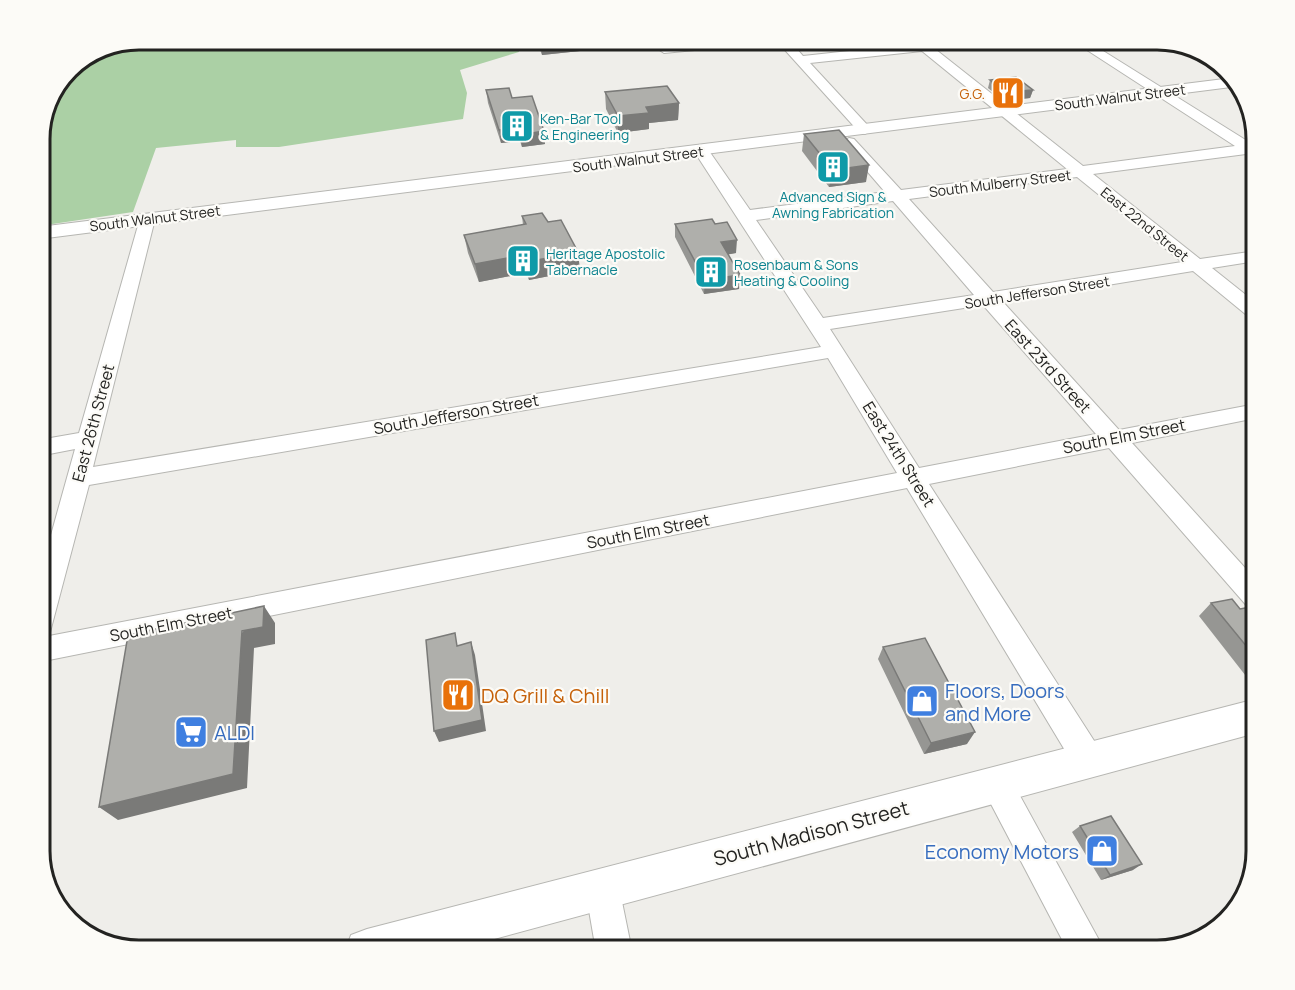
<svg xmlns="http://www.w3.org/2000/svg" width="1295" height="990" font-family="Manrope,sans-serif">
  <rect width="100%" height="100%" fill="#efeeea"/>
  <!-- green -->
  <path fill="#abd0a5" d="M139,39H516L519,52L460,70L467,93L463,119L279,147H236V140L156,148L133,212L39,226V132L73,64Z"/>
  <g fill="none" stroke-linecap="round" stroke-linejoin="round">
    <defs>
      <path id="minor" d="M729,39H772L766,43L664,53L658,49L664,45Z
        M775,39H788L803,56L914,44L909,39H923L927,43L1002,39L996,43L935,49L1083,166L1235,146L1070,39H1084L1252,144H1256L1254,157L1246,154L1093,174L1200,259L1256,251V261L1212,268L1256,303V319L1249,317L1193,271L1003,302L1119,430L1256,404V418L1132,443L1256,580V609L1247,606L1109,448L929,484L1100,750L1104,761L1100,772L1089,776L1078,772L907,488L39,662V578L75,449L39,456V440L79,433L141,215H153L155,219L93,467L821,347L694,151L697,148H707L750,210L885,192L842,142L849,138L854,139L901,190L1067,169L922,51L810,63L872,130L865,134L860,133ZM1077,177L1182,262L993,292L909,199ZM893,201L974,295L823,318L756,220ZM983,305L1096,434L919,468L830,329ZM828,358L897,473L49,636L89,485Z
        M997,769L1008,774L1105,951H1068L981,785L986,774Z
        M602,870L614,875L619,887L632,951H596L585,887L590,875Z"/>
      <path id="major" d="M1232,78L1239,86L39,239V227Z
        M1256,699V733L450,951H345L351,935L367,929Z"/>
    </defs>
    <!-- minor casing -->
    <use href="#minor" stroke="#b6b6b2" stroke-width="2"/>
    <!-- major casing -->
    <use href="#major" stroke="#b6b6b2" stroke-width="2"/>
    <!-- minor -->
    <use href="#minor" fill="#fff" fill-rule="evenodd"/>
    <!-- major -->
    <use href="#major" fill="#fff" fill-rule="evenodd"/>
  </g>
  <!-- wall -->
  <path fill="#969693" d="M536,39H598L599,49L542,55Z
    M990,80L1033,90L1030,98L1004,101L988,88Z
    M486,90L512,98L545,144L522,147L520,141L501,143L488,103Z
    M605,92L679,103L678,120L649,123V129L618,133L606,109Z
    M804,134L866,182L829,187L802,151Z
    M522,216L548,222L580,270L529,280L526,273L479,282L468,253L464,235L523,225Z
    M675,224L736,253L728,254L740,275L739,289L704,294L675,237Z
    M1211,603L1240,609L1256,606V679L1249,680L1199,616Z
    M883,647L967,744L924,754L878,659Z
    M1080,826L1133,870L1101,880L1072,832Z"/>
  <!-- shaded-wall -->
  <path fill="#7a7a78" d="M585,39H598L599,49L542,55L541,43Z
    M1033,90L1030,98L1004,101L1007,92Z
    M679,103L678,120L649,123V129L618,133V116L646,107Z
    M518,128L520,141L501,143L499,130Z
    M544,131L545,144L522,147L520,135Z
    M869,165L866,182L829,187L833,170Z
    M737,240L736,253L720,256L721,242Z
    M578,252L580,270L529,280L527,262Z
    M523,255L526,273L479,282L475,264Z
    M740,275L739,289L704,294L705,280Z
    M264,606L275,623V644L254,648L247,788L118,820L99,807Z
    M471,642L475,655L486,731L439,742L434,731Z
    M1256,675V679L1249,680Z
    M975,732L967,744L924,754L931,743Z
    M1142,864L1133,870L1101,880L1110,875Z"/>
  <!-- building -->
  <path fill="#afafab" stroke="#7a7a78" stroke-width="1.5" d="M540,39H585L541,43Z
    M1016,77L1033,90L1007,92L990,80Z
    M667,86L679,103L646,107L649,113L618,116L605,92Z
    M509,88L512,98L532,96L544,131L520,135L518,128L499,130L486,90Z
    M839,130L869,165L833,170L804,134Z
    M542,213L548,222L561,220L578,252L527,262L523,255L475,264L464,235L526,224L522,216Z
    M712,219L715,224L727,222L737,240L721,242L740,275L705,280L675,224Z
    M1232,599L1240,609L1256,606V658L1211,603Z
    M264,606L263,627L242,631L233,774L99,807L128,635Z
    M455,633L457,646L471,642L482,720L434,731L426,640Z
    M925,638L975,732L931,743L883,647Z
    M1111,816L1142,864L1110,875L1080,826Z
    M588,944L589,951H567Z"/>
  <!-- icons -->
  <defs>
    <symbol id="restaurant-square" viewBox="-11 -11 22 22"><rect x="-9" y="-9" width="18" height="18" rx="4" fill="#e8710a" stroke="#fcfbf7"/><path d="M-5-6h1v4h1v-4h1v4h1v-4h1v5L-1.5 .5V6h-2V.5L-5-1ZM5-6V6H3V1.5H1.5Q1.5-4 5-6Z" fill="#fff"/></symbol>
    <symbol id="building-square" viewBox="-11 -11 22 22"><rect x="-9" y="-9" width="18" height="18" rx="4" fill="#0f9aa8" stroke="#fcfbf7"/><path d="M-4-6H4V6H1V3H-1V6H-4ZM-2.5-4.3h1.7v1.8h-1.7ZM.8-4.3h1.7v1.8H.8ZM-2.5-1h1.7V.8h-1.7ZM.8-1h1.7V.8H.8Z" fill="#fff"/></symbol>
    <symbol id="shop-square" viewBox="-11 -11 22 22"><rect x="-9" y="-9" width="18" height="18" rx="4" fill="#3f7fe0" stroke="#fcfbf7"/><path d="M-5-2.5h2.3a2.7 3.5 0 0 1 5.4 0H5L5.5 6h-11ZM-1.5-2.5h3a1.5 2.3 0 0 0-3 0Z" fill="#fff"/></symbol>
    <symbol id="supermarket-square" viewBox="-11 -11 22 22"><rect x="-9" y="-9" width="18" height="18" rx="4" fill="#3f7fe0" stroke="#fcfbf7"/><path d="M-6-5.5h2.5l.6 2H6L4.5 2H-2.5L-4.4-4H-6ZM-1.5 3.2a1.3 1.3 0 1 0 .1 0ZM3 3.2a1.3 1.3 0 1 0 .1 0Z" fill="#fff"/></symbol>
  </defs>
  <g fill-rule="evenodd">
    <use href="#restaurant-square" x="989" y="74" width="38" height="38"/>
    <use href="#building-square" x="498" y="107" width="38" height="38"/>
    <use href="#building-square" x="814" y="148" width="38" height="38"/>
    <use href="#building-square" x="504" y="242" width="38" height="38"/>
    <use href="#building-square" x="692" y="253" width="38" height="38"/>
    <use href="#restaurant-square" x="439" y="676" width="38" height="38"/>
    <use href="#shop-square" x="903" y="682" width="38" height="38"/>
    <use href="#supermarket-square" x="172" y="713" width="38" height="38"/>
    <use href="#shop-square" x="1083" y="832" width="38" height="38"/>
  </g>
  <g text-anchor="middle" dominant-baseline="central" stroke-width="4.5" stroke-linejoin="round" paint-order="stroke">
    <!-- far-food labels -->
    <g font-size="14" fill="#c56008" stroke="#fcfbf7" text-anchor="end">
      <text x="985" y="93">G.G.</text>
    </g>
    <!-- far-street labels -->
    <g font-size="14" fill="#232321" stroke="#fcfbf7">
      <text transform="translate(1120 97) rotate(-7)">South Walnut Street</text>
      <text transform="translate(638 159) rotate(-7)">South Walnut Street</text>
      <text transform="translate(1000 183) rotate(-7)">South Mulberry Street</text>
      <text transform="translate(155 218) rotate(-7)">South Walnut Street</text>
      <text transform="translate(1145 224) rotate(39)">East 22nd Street</text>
      <text transform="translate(1037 292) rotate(-9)">South Jefferson Street</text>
    </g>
    <!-- far-culture labels -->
    <g font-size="14" fill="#0d838f" stroke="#fcfbf7" text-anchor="start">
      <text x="540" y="118">Ken-Bar Tool<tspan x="540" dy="16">&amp; Engineering</tspan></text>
      <text x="833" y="196" text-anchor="middle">Advanced Sign &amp;<tspan x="833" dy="16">Awning Fabrication</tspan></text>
      <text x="546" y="253">Heritage Apostolic<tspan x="546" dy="16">Tabernacle</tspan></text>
      <text x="734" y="264">Rosenbaum &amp; Sons<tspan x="734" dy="16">Heating &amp; Cooling</tspan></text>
    </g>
    <!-- street labels -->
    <g font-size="16" fill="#232321" stroke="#fcfbf7">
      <text transform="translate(1048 366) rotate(48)">East 23rd Street</text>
      <text transform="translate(456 414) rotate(-10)">South Jefferson Street</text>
      <text transform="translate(93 423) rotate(-75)">East 26th Street</text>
      <text transform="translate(1124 436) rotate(-11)">South Elm Street</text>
      <text transform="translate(899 454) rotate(58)">East 24th Street</text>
      <text transform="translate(648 531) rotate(-11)">South Elm Street</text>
      <text transform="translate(171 624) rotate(-11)">South Elm Street</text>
    </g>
    <!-- near-shop labels -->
    <g font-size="20" fill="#366cbe" stroke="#fcfbf7" text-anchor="start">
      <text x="945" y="690">Floors, Doors<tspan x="945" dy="23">and More</tspan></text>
      <text x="214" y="732">ALDI</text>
      <text x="1079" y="851" text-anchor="end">Economy Motors</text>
    </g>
    <!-- near-food labels -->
    <g font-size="20" fill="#c56008" stroke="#fcfbf7" text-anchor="start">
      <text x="481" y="695">DQ Grill &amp; Chill</text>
    </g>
    <!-- near-street labels -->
    <g font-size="20" fill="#232321" stroke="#fcfbf7">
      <text transform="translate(811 833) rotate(-15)">South Madison Street</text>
    </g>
  </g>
  <!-- crop -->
  <path d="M0 0H1295V990H0ZM139 50H1157A89 89 0 0 1 1246 139V851A89 89 0 0 1 1157 940H139A89 89 0 0 1 50 851V139A89 89 0 0 1 139 50Z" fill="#fcfbf7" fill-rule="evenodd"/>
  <path fill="none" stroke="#232321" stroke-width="3" d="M139 50H1157A89 89 0 0 1 1246 139V851A89 89 0 0 1 1157 940H139A89 89 0 0 1 50 851V139A89 89 0 0 1 139 50Z"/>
</svg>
